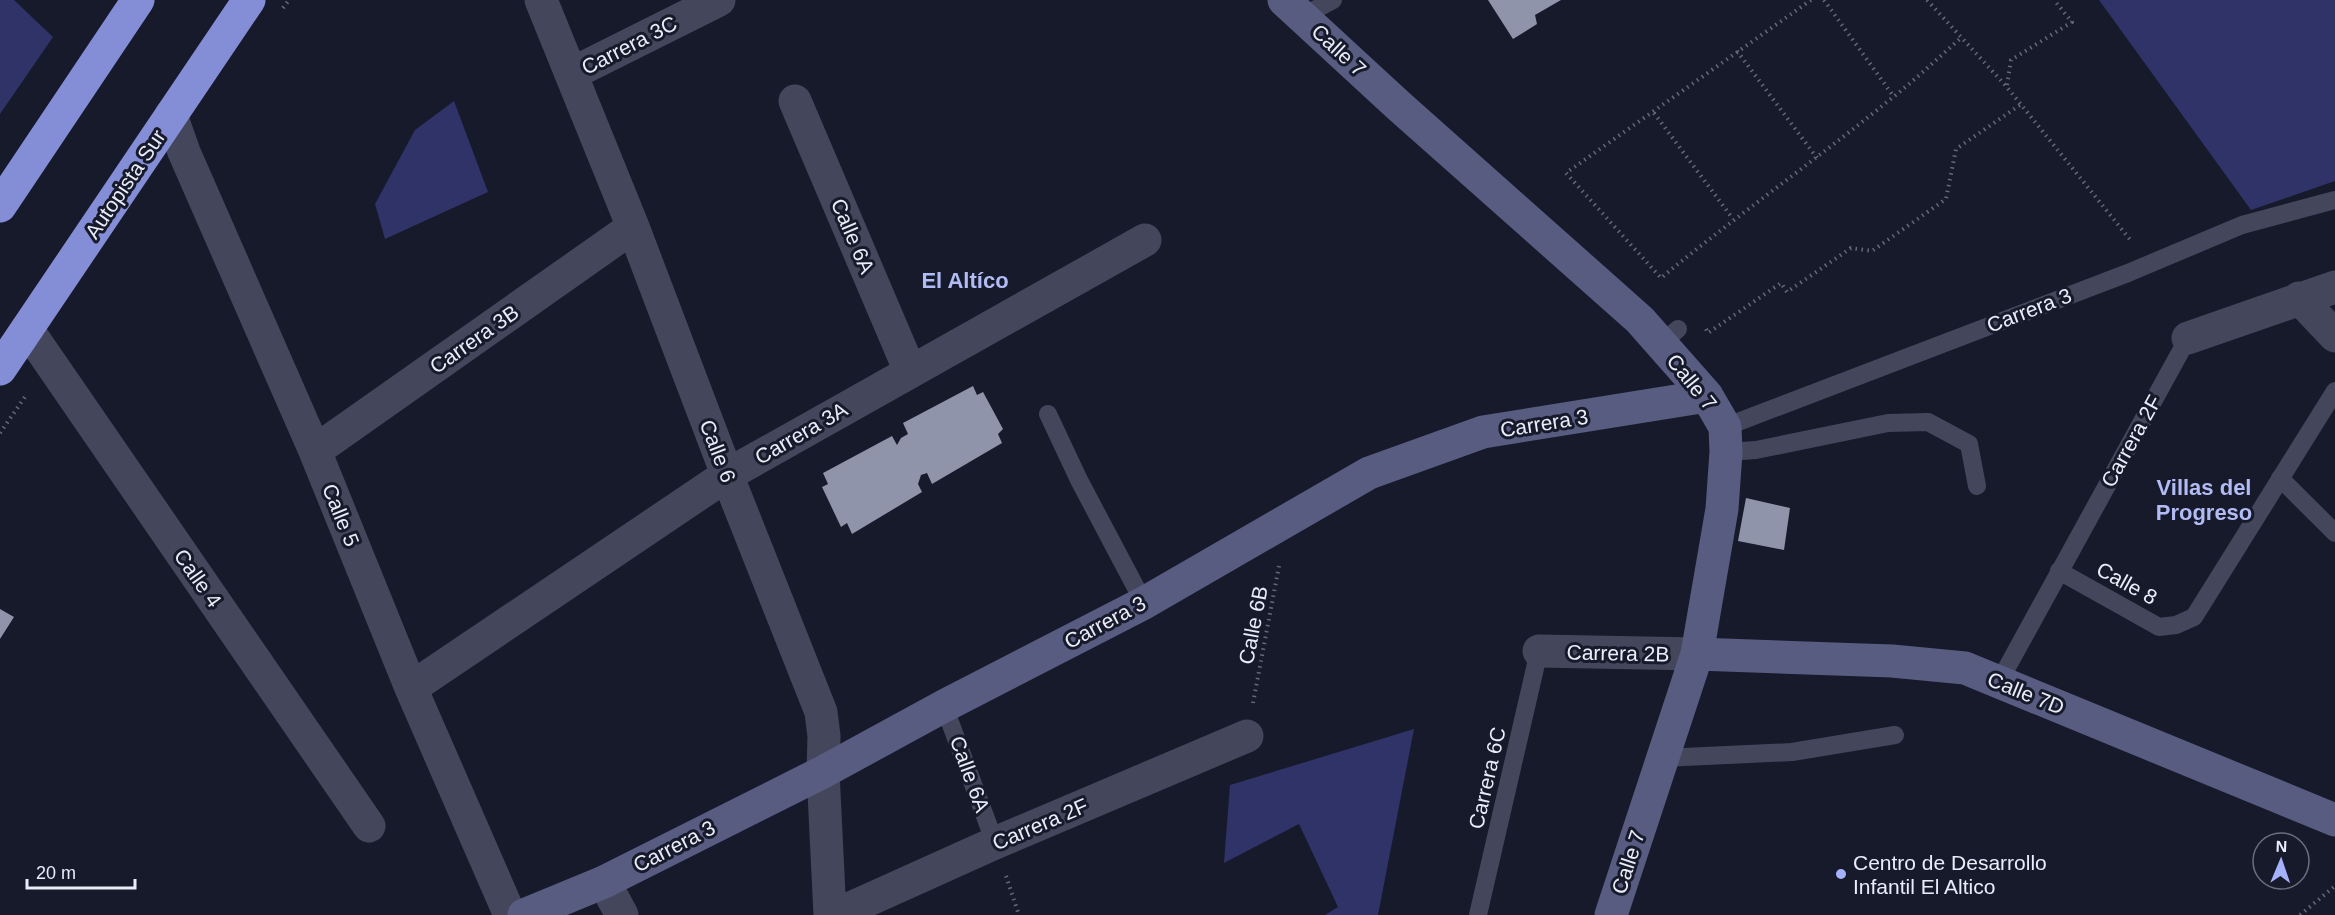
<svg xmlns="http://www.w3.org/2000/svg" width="2335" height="915" font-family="Arial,sans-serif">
  <rect width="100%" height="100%" fill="#171a2b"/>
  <!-- green -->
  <path fill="#2f3367" d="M0,0H14L53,37L0,114Z
    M2099,0H2335V181L2251,210Z
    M454,101L488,192L385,239L375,204L415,130Z
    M1414,729L1378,915H1325L1338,907L1299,824L1224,863L1230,785Z"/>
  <!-- building -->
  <path fill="#9094aa" d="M1488,0H1561L1535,15L1537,24L1513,39Z
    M973,386L977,395L983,392L1003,429L998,434L1002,443L932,484L927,473L921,475L918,484L922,492L852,534L847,523L841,527L822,487L828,484L823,473L892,436L897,445L901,438L908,434L903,423Z
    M1746,498L1790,508L1784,550L1738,541Z
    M0,609L14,617L0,639Z"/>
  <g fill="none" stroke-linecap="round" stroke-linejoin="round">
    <!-- path -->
    <path stroke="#656877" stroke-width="4" stroke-dasharray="1.5 4.5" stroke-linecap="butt" d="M1811,0L1566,173L1661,278C1736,216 1816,160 1892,98C1916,79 1938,58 1961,38
      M1824,0L1894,97
      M1927,0L2006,86L2132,242
      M283,8L289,0
      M1737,51L1817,158
      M2007,85L2011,60L2072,22L2054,0
      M1654,113L1733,219
      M1706,329L1708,333L1781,283L1787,292L1851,248L1872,251L1946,199L1956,149L2020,105
      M0,433L27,394
      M1253,703L1279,566
      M1006,876L1019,915
      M2300,915L2335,886"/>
    <!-- lane -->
    <path stroke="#44475b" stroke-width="18" d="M1303,16L1333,0
      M1661,344L1678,329
      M1048,414L1079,480L1144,603
      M1725,427L2128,273L2242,225L2335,200
      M1726,452L1756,450L1888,423L1928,422L1969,444L1977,486
      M2280,478L2335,533
      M2059,571L2159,627L2176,625L2194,617L2335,391
      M1999,682L2188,338
      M944,706L995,843
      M1662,758L1792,752L1895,735
      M1478,915L1539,651"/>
    <!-- street -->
    <path stroke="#44475b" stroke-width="33" d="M541,0L633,227L733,490L821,712L824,736L823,772L830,915
      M571,74L719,0
      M795,101L910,371
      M171,115L184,152L315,451L411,688L510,915
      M2299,298L2335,336
      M27,329L369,826
      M2188,338L2335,287
      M315,451L633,227
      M1539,651L1697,654
      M411,688L727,475L1145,240
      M604,882L622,915
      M835,915L995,843L1247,736"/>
    <!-- secondary -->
    <path stroke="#575c80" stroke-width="33" d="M1284,0L1399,106L1640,320L1707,396L1725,427L1726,452L1722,509L1697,654L1611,915
      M1697,654L1892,661L1965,668L2335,820
      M524,915L604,882L823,772L944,706L1144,603L1369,473L1483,432L1707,396"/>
    <!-- highway -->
    <path stroke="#848ed7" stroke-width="33" d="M0,206L138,0
      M0,369L249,0"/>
  </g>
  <!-- markers -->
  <circle fill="#a6b1fc" stroke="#171a2b" stroke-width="2" cx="1841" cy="874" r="6"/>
  <g text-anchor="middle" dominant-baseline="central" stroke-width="6" stroke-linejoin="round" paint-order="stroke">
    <!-- street labels -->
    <g font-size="21" fill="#eaedf9" stroke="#171a2b">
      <text transform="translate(629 45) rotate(-27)">Carrera 3C</text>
      <text transform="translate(1339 50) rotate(43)">Calle 7</text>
      <text transform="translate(125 184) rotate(-56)">Autopista Sur</text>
      <text transform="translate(853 236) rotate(67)">Calle 6A</text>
      <text transform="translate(2029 310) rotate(-21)">Carrera 3</text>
      <text transform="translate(474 339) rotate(-35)">Carrera 3B</text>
      <text transform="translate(1692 382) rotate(51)">Calle 7</text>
      <text transform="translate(1544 423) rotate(-9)">Carrera 3</text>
      <text transform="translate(801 433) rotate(-30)">Carrera 3A</text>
      <text transform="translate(2131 441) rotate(-61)">Carrera 2F</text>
      <text transform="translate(718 451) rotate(69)">Calle 6</text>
      <text transform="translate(341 515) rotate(68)">Calle 5</text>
      <text transform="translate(198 578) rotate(55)">Calle 4</text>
      <text transform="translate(2127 583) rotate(29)">Calle 8</text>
      <text transform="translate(1105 622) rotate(-28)">Carrera 3</text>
      <text transform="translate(1253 625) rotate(-79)">Calle 6B</text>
      <text transform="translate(1618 653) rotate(1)">Carrera 2B</text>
      <text transform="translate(2026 693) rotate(22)">Calle 7D</text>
      <text transform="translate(970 774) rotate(70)">Calle 6A</text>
      <text transform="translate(1487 778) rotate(-77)">Carrera 6C</text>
      <text transform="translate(1040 824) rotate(-23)">Carrera 2F</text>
      <text transform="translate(674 846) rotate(-27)">Carrera 3</text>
      <text transform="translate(1628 862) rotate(-72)">Calle 7</text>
    </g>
    <!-- poi labels -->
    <g font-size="21" fill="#eaedf9" stroke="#171a2b" text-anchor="start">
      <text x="1853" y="862">Centro de Desarrollo<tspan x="1853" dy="24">Infantil El Altico</tspan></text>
    </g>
    <!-- neighbourhood labels -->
    <g font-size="22" font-weight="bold" fill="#b2bcf4" stroke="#171a2b">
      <text x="965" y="280">El Altíco</text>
      <text x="2204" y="487">Villas del<tspan x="2204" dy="25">Progreso</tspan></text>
    </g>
  </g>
  <!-- north arrow -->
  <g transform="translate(2281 861) rotate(2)"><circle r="28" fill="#171a2b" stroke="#6b6e7d" stroke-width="1.5"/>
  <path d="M0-4.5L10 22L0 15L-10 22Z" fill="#a6b1fc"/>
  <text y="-9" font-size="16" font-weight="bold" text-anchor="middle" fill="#eaedf9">N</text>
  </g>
  <!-- scale -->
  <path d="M27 879v9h108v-9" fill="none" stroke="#eaedf9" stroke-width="3"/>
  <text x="36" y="879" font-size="18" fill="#eaedf9" stroke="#171a2b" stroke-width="4.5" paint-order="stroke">20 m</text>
</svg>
